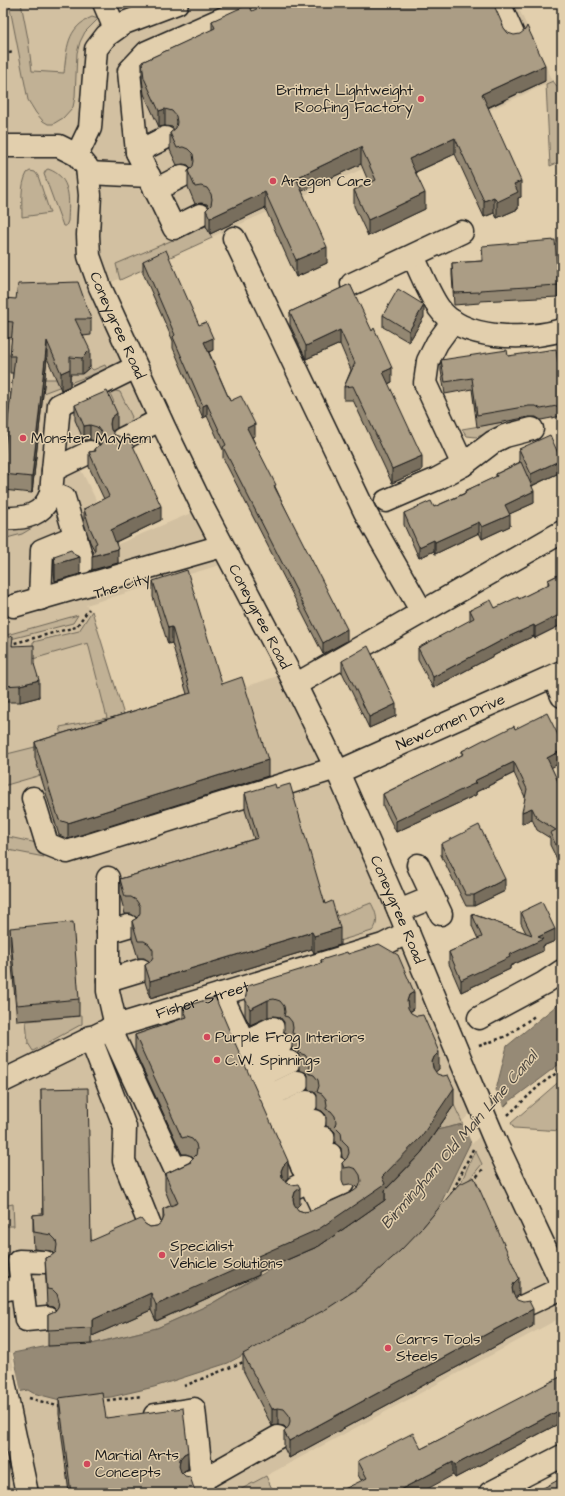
<svg xmlns="http://www.w3.org/2000/svg" width="565" height="1496" font-family="'Architects Daughter',sans-serif">
  <rect width="100%" height="100%" fill="#e2cfad"/>
  <filter id="ink" filterUnits="userSpaceOnUse"><feTurbulence type="fractalNoise" baseFrequency=".025" numOctaves="2"/><feDisplacementMap in="SourceGraphic" scale="8" xChannelSelector="R" yChannelSelector="G"/><feConvolveMatrix kernelMatrix="1 2 1 2 8 2 1 2 1" color-interpolation-filters="sRGB"/></filter>
  <g filter="url(#ink)">
    <!-- built -->
    <path fill="#d2c0a1" d="M3,3H516L553,81L369,166L101,287L164,427L80,468L118,544L203,508L230,562L86,605L92,611L128,727L289,672L562,1284V1317L234,1493H3Z"/>
    <!-- green -->
    <path fill="#c1b195" stroke="#6e6658" d="M9,3H21L28,39L32,71L64,73C67,49 66,28 92,17L98,19L85,32L80,42L77,53L75,97L73,107L63,118L53,124H48L43,121L36,113L28,100Z
      M553,81L562,93V161L550,166L546,84Z
      M48,169C72,177 69,201 68,221L66,226H63L62,223L44,174L46,170Z
      M30,171L35,172L38,176L50,213L22,217C22,203 20,186 27,173Z
      M206,226L212,238L120,280L116,264Z
      M105,365L107,369L43,393L44,379H70V374L90,367L93,370Z
      M108,389L120,392L132,417L127,425L119,432L107,405L114,402Z
      M515,420L516,425L476,437L467,436L462,429Z
      M32,528L22,534L3,539V530Z
      M92,611L128,728L41,775L3,786V755L63,740L60,727L107,718L88,643L33,659V642L79,631Z
      M78,615L73,623L3,641V636Z
      M3,816L4,836L37,843L44,857L3,849Z
      M371,903C376,912 380,923 372,931L339,941L332,918Z
      M82,1016V1024L33,1051L28,1043L26,1021Z
      M562,1079V1131L514,1128L511,1123Z
      M454,1105L463,1124L437,1130Z
      M475,1150L482,1164L455,1197Z
      M13,1204L14,1226H3V1206Z
      M90,1225L93,1257L151,1310L157,1321L259,1275L211,1304L157,1328L92,1344Z
      M266,1476L274,1493H234Z"/>
    <!-- water -->
    <path fill="#968a76" stroke="#655e52" d="M562,1001V1062L510,1101L471,1141L438,1209L417,1234L397,1255L357,1288L324,1312L228,1363L154,1387L111,1397L60,1400L33,1393L28,1390L3,1395L17,1371L13,1353L48,1346L92,1344L157,1328L211,1304L288,1259L319,1246L359,1218L421,1153L437,1130L463,1124L496,1090L507,1046Z"/>
    <!-- pier -->
    <path fill="#e2cfad" d="M494,1087L505,1109L472,1144L462,1122Z
      M11,1353H13L21,1393L3,1397V1372L14,1370Z"/>
    <g fill="none" stroke-linecap="round" stroke-linejoin="round">
      <defs>
        <g id="minor">
          <path d="M104,3L115,29"/>
          <path d="M499,3L515,39"/>
          <path d="M3,146H59L77,155L90,128L96,49L106,36L124,23L177,3"/>
          <path d="M137,152L165,138"/>
          <path id="s1" d="M77,155L87,167L90,195L88,235L89,256L100,287L164,427L203,508L289,672L336,768L399,911L467,1075"/>
          <path d="M88,173L149,176"/>
          <path d="M155,190L182,176"/>
          <path d="M200,215L174,228L137,152L129,71L147,52L251,6"/>
          <path d="M234,238L365,512L422,612"/>
          <path d="M413,256C420,271 429,294 439,308C462,341 527,340 562,330"/>
          <path d="M352,284L462,232"/>
          <path d="M453,321L437,343L428,361L425,383L463,465"/>
          <path d="M122,439L160,420"/>
          <path d="M53,470L90,452"/>
          <path d="M51,493L64,498L83,562"/>
          <path d="M386,501L437,479L463,465L493,442L505,436L532,429"/>
          <path d="M3,518C25,519 43,516 51,493L59,405L136,367"/>
          <path d="M40,599L42,550L76,536"/>
          <path d="M14,606L222,546"/>
          <path d="M554,677L562,696"/>
          <path d="M295,685L562,532"/>
          <path id="s2" d="M338,772L562,672"/>
          <path d="M33,798L47,844L67,852L336,768"/>
          <path d="M418,865L441,914"/>
          <path d="M108,878V991L116,1026"/>
          <path d="M399,911L433,897"/>
          <path d="M108,932L128,926"/>
          <path d="M108,980L141,970"/>
          <path d="M221,994L322,1208"/>
          <path d="M479,1018L544,983L562,971"/>
          <path d="M110,1028L176,1171L185,1166"/>
          <path d="M90,1037L125,1127L124,1161L152,1231"/>
          <path d="M244,1042L273,1028"/>
          <path d="M251,1058L281,1044"/>
          <path d="M260,1076L289,1062"/>
          <path id="s3" d="M3,1081L116,1026L383,945L408,932"/>
          <path d="M269,1096L298,1082"/>
          <path d="M278,1116L307,1102"/>
          <path d="M287,1134L315,1121"/>
          <path d="M496,1143L562,1284"/>
          <path d="M295,1152L324,1138"/>
          <path d="M302,1167L330,1154"/>
          <path d="M296,1187L337,1168"/>
          <path d="M316,1195L343,1183"/>
          <path d="M45,1262L19,1261L26,1320L47,1318"/>
          <path d="M3,1290L22,1286"/>
          <path d="M524,1306L562,1288"/>
          <path d="M155,1415L194,1409L202,1480L191,1481"/>
          <path d="M203,1493L202,1480L278,1437"/>
          <path d="M490,1493L562,1456"/>
        </g>
        <path id="highway" d="M10,1413L27,1493"/>
      </defs>
      <!-- minor casing -->
      <use href="#minor" stroke="#1c1c1c" stroke-width="25"/>
      <!-- highway casing -->
      <use href="#highway" stroke="#1c1c1c" stroke-width="25"/>
      <!-- path -->
      <path stroke="#1c1c1c" stroke-width="2.5" stroke-dasharray="3 3" stroke-linecap="butt" d="M3,54L14,52
        M3,646L76,627L89,609
        M479,1046L507,1036L536,1015
        M508,1115L540,1085L562,1069
        M473,1181L483,1169
        M451,1195L474,1147
        M184,1386L246,1361
        M29,1398L57,1406H61
        M101,1401L142,1396"/>
      <!-- minor -->
      <use href="#minor" stroke="#e2cfad" stroke-width="22"/>
      <!-- highway -->
      <use href="#highway" stroke="#e2cfad" stroke-width="22"/>
      <defs>
        <path id="minor-bridge" d="M467,1075L496,1143"/>
        <path id="highway-bridge" d="M3,1376L10,1413"/>
      </defs>
      <!-- minor-bridge casing -->
      <use href="#minor-bridge" stroke="#1c1c1c" stroke-width="25" stroke-linecap="butt"/>
      <!-- highway-bridge casing -->
      <use href="#highway-bridge" stroke="#1c1c1c" stroke-width="25" stroke-linecap="butt"/>
      <!-- minor-bridge -->
      <use href="#minor-bridge" stroke="#e2cfad" stroke-width="22"/>
      <!-- highway-bridge -->
      <use href="#highway-bridge" stroke="#e2cfad" stroke-width="22"/>
    </g>
    <!-- wall -->
    <path fill="#938772" stroke="#1c1c1c" d="M252,11L504,28L545,81L488,108L521,197L518,198V209L497,218L494,213L484,217L455,154L416,172L425,209L368,236L354,206V190L369,183L361,164L302,191L327,263L296,277L265,208L210,234L206,226V210L209,207L207,204L201,203L195,204L188,187V171L191,168L188,165L183,164L177,165L170,150V133L174,130L172,127L165,126L159,127L144,94L142,79V62L212,30V21Z
      M562,214V228L561,226V215Z
      M482,246L558,285V297L480,301V303L454,305L452,275V263L482,261Z
      M143,261L199,325L213,350L209,352L230,401L255,436L252,437L347,641L323,654L223,458V450L207,416L203,418L173,348V341L143,273Z
      M350,284L392,382L388,384L422,470L392,483L353,400H344V387L351,370L340,344L306,359L290,325V312Z
      M3,307L91,319V335L83,336L90,367L82,374H70V386L61,390L47,358L32,493L3,490V467L13,373H10V356L12,338L3,337Z
      M383,315L424,317L409,342L383,327Z
      M508,356L558,363L562,361V416L541,420L536,417H529L477,427L472,389L445,394L441,371V360Z
      M75,405L117,428L112,432L161,520L116,542L118,563L92,570L95,551L90,542L84,523V509L104,499L89,467V452L95,451V449L100,445L97,441L90,440L84,441L75,420Z
      M519,449L561,472L532,486L534,503L509,514L510,526L482,539L479,533L435,554L434,551L419,558L404,525V513L434,507L465,493V491L496,477V474L520,462L519,461Z
      M54,556L80,574L55,581L54,572Z
      M562,573L561,625L535,638L534,636L510,647L433,688L418,660V648L470,621V610L495,608L519,599L548,585V580Z
      M153,581L222,684L268,776L68,839L59,835L35,758V742L187,694L172,643L168,644L153,597Z
      M3,639L13,646L34,664L39,697L20,702H3Z
      M342,661L396,716L369,728L342,672Z
      M515,729L562,743V762L551,767L562,790V869L550,845V838L537,830L532,819L522,824L525,797L514,773L476,792V795L396,832L383,806V794L462,755V751L486,740Z
      M276,788L325,904L340,945L314,953L312,949L150,998L145,982V965L150,962L149,961L144,958H138L132,938V921L137,918L136,917L131,914H125L120,895V879L254,839L245,810V793Z
      M441,844L505,891L474,906H466L441,855Z
      M521,912L555,941L543,946V951L510,966V969L461,992L449,964V952L478,939L472,926V914L526,933L521,923Z
      M10,928L79,999V1016L17,1021L10,944Z
      M348,954L414,1009L410,1012L439,1069L435,1072L454,1105L421,1153L385,1190V1200L319,1246L259,1272V1275L156,1321L151,1310L92,1336V1344L48,1346V1314L55,1311L56,1310L53,1307L47,1306L45,1258L51,1256L54,1254L51,1251L34,1249L33,1231V1215L43,1214L41,1089L91,1241L145,1224L150,1227L157,1226L162,1222L163,1219V1209L171,1205L165,1190V1174L190,1162V1161L194,1158L192,1156L186,1154H182L135,1052V1035L183,1019V1007L288,1178L284,1181L300,1204L296,1208L298,1210L304,1212L310,1211L354,1191L358,1188L356,1186L350,1184L344,1185L342,1180V1163L345,1160L342,1157L341,1148L335,1143V1132L331,1128L326,1126V1115L322,1111L317,1109V1095L314,1091L308,1090V1075L305,1072L299,1070V1055L296,1052L292,1050V1038L288,1034L284,1032V1022L280,1017L274,1016L268,1017L250,1025L245,1016V999L321,963V960Z
      M519,1295L515,1298L533,1326L289,1458L284,1448V1432L287,1429L284,1426L278,1425L272,1426L243,1370V1354Z
      M562,1377V1422L455,1478L453,1475L361,1480L358,1475V1461L421,1449Z
      M59,1398L106,1418L188,1469L184,1471L182,1473L195,1493H69L59,1414Z"/>
    <!-- shaded-wall -->
    <path fill="#786e5d" stroke="#1c1c1c" d="M545,65V81L482,110V94Z
      M165,109V126L159,127V111Z
      M455,138V154L409,175V159Z
      M361,147V164L296,194V178Z
      M521,181V197L518,198V209L497,218V202L514,184Z
      M265,192V208L210,234V218Z
      M425,193V209L368,236V220Z
      M494,197V213L484,217V201Z
      M327,247V263L296,277V260Z
      M424,305V317L409,342V331Z
      M340,330V344L306,359V346Z
      M213,338V350L204,354V342Z
      M47,341V358L32,493V477Z
      M90,350V367L82,374V358Z
      M392,368V382L383,386V372Z
      M70,369V386L61,390V373Z
      M207,404V416L203,418V406Z
      M117,413V428L111,432L110,424L111,418Z
      M255,424V436L247,439V428Z
      M90,425V440L84,441V426Z
      M422,456V470L392,483V469Z
      M561,460V472L531,486V474Z
      M534,491V503L505,516V505Z
      M161,506V520L111,544V530Z
      M510,515V526L482,539V527Z
      M479,522V533L435,554V542Z
      M434,540V551L419,558V547Z
      M118,549V563L92,570V556Z
      M80,557V574L55,581V564Z
      M562,607V618L561,619V625L535,638V627L558,608Z
      M534,625V636L510,647L433,688V677L510,636Z
      M172,627V643L168,644V628Z
      M347,629V641L323,654V643Z
      M39,680V697L20,702V685Z
      M396,704V716L369,728V717Z
      M562,750V762L547,770V758Z
      M268,760V776L68,839V823Z
      M514,762V773L476,792V795L396,832V821L474,781Z
      M532,808V819L522,824V812Z
      M505,879V891L474,906V895Z
      M340,928V945L314,953V936Z
      M555,929V941L543,946V951L510,966V969L461,992V980L509,955L538,937Z
      M312,932V949L150,998V981Z
      M414,992V1009L409,1012L407,1018V1001L409,995Z
      M268,1000V1017L250,1025V1009Z
      M439,1052V1069L434,1073L432,1062L434,1057Z
      M454,1088V1105L421,1153L385,1190V1200L319,1246L259,1272V1275L156,1321V1305L258,1256L382,1177Z
      M288,1161V1178L283,1182L281,1171L283,1166Z
      M300,1188V1204L295,1209L293,1199L295,1192Z
      M519,1278V1295L514,1299L512,1288L514,1283Z
      M151,1293V1310L92,1336V1320Z
      M533,1309V1326L289,1458V1441Z
      M278,1408V1425L272,1426V1409Z
      M562,1409V1422L455,1478V1465Z
      M188,1452V1469L184,1471L180,1475L179,1466L180,1459L184,1454Z
      M453,1462V1475L420,1493H394Z
      M195,1491V1493H187Z"/>
    <!-- building -->
    <path fill="#ab9d85" stroke="#1c1c1c" d="M269,3H493L504,28L508,33L514,35L520,34L525,30L527,26L545,65L482,94L521,181L514,184L518,192L497,202L494,197L484,201L455,138L409,159L425,193L368,220L354,190L376,180L361,147L296,178L327,247L296,260L265,192L210,218L206,210L211,205L212,199L211,194L207,188L201,186L195,187L188,171L193,166L194,161L193,154L188,149L183,147L177,148L170,133L176,128L177,122L176,116L172,111L165,109L159,111L144,78L142,62L215,28L212,21L249,4L252,11Z
      M555,240L558,285L480,290V292L454,293L452,263L483,261L482,246Z
      M166,250L199,325L206,322L213,338L204,342L230,401L241,396L255,424L247,428L276,485L274,486L347,629L323,643L223,447L226,445L207,404L203,406L173,337L175,335L143,261Z
      M78,282L91,319H75L90,350L82,358L70,357V369L61,373L47,341L32,477L3,474V467L15,356H10L13,322L3,321V307L4,298L16,299L18,284Z
      M350,284L372,331L374,328L392,368L383,372L422,456L392,469L353,386L344,387L355,363L340,330L306,346L290,312Z
      M398,289L424,305L409,331L383,315Z
      M556,349L558,363L562,361V405L541,409L536,406H529L477,415L472,378L445,382L441,360L507,350L508,356Z
      M107,391L117,413L111,418L110,424L111,430L115,435L121,437L128,435L161,506L111,530L118,549L92,556L95,550V544L97,543L90,528L84,509L109,496L89,452L96,451L95,449L101,444L102,438L101,432L97,427L90,425L84,426L75,405Z
      M550,435L561,460L531,474L519,449Z
      M521,462L534,491L505,505L510,515L482,527L479,522L435,542L434,540L419,547L404,513L431,501L434,507L466,493L465,491L497,476L496,474Z
      M71,550L75,555L80,557L55,564L54,556Z
      M187,570L222,684L242,677L268,760L68,823L59,820L35,742L191,693L172,627L168,628L153,581Z
      M562,573V607L558,608L561,614L535,627L534,625L510,636L433,677L418,648L474,618L470,610L491,600L495,608L518,597L519,599L549,584L548,580Z
      M13,636L12,646L34,645V664L39,680L20,685L3,686V639Z
      M368,646L396,704L369,717L342,661Z
      M547,713L562,743V750L547,758L562,790V857L550,833L556,830L537,818L532,808L522,812L527,789L514,762L474,781L476,783L396,821L383,794L464,754L462,751L485,739L486,740L514,726L515,729Z
      M275,784L276,788L290,784L325,904L332,901L340,928L314,936L312,932L150,981L145,965L150,962L153,957V950L149,944L144,941H138L132,921L137,918L140,913V906L136,900L131,897H125L120,879L258,838L245,793Z
      M479,825L505,879L474,895H466L441,844Z
      M542,902L555,929L538,937L543,939L509,955L510,957L461,980L449,952L482,937L472,914L532,935L521,912Z
      M73,922L79,999L17,1005L10,928Z
      M379,944L398,955L414,992L409,995L407,1001L408,1008L411,1013L417,1016L423,1015L439,1052L434,1057L432,1062L433,1068L437,1074L443,1076L448,1075L454,1088L421,1137L382,1177L385,1184L319,1229L258,1256L259,1259L156,1305L151,1293L92,1320V1328L48,1330V1314L55,1311L58,1307L59,1301L57,1294L53,1290L47,1289L45,1258L51,1256L56,1252L57,1245L56,1240L51,1235L34,1232L33,1215L43,1214L41,1089L88,1088L91,1241L141,1219L145,1224L150,1227L157,1226L162,1222L164,1217L163,1209L178,1203L165,1174L191,1162L190,1161L196,1155L197,1149L196,1144L192,1139L186,1137L182,1138L135,1035L187,1017L183,1007L215,997L235,1044V1043L288,1161L283,1166L281,1171L282,1177L286,1183L292,1185L298,1184L300,1188L295,1192L293,1199L294,1204L298,1210L304,1212L310,1211L354,1191L359,1187L361,1181L360,1175L356,1169L350,1167L344,1168L342,1163L347,1158L349,1153L348,1146L342,1140L341,1132L335,1126L336,1122L335,1116L331,1111L326,1109L327,1105L326,1099L322,1094L317,1092L319,1086L318,1080L314,1075L308,1073L310,1067L309,1060L305,1055L299,1053L301,1047L300,1040L296,1035L292,1033L293,1028L292,1022L288,1017L284,1016L285,1012L284,1006L280,1001L274,999L268,1000L250,1009L245,999L248,986L322,963L321,960L347,952L348,954Z
      M474,1177L519,1278L514,1283L512,1288L513,1294L517,1300L523,1302L529,1301L533,1309L289,1441L284,1432L289,1426L290,1421L289,1415L284,1409L278,1408L272,1409L243,1354L328,1308L357,1289L400,1251L423,1227L458,1185Z
      M562,1376V1409L455,1465L453,1462L394,1493H336L367,1478L358,1461L413,1433L421,1449Z
      M102,1392L106,1418L183,1408L188,1452L184,1454L180,1459L179,1466L181,1472L185,1476L190,1477L195,1491L187,1493H71L59,1398Z
      M562,1478V1493H534Z"/>
  </g>
  <!-- markers -->
  <g fill="#d1495b" stroke="#e2cfad" stroke-width="1.5">
    <circle cx="421" cy="99" r="4"/>
    <circle cx="273" cy="181" r="4"/>
    <circle cx="23" cy="438" r="4"/>
    <circle cx="207" cy="1037" r="4"/>
    <circle cx="217" cy="1060" r="4"/>
    <circle cx="162" cy="1255" r="4"/>
    <circle cx="388" cy="1348" r="4"/>
    <circle cx="87" cy="1464" r="4"/>
  </g>
  <g text-anchor="middle" dominant-baseline="central" stroke-width="3" stroke-linejoin="round" paint-order="stroke">
    <!-- poi labels -->
    <g font-size="15" fill="#1c1c1c" stroke="#e2cfad" text-anchor="start">
      <text x="413" y="90" text-anchor="end">Britmet Lightweight<tspan x="413" dy="17">Roofing Factory</tspan></text>
      <text x="281" y="181">Aregon Care</text>
      <text x="31" y="438">Monster Mayhem</text>
      <text x="215" y="1037">Purple Frog Interiors</text>
      <text x="225" y="1060">C.W. Spinnings</text>
      <text x="170" y="1246">Specialist<tspan x="170" dy="17">Vehicle Solutions</tspan></text>
      <text x="396" y="1339">Carrs Tools<tspan x="396" dy="17">Steels</tspan></text>
      <text x="95" y="1455">Martial Arts<tspan x="95" dy="17">Concepts</tspan></text>
    </g>
    <!-- street labels -->
    <g font-size="15" fill="#1c1c1c" stroke="#e2cfad">
      <text stroke="none"><textPath href="#s1" startOffset="180">Coneygree Road</textPath></text>
      <text transform="translate(122 586) rotate(-17)">The City</text>
      <text stroke="none"><textPath href="#s1" startOffset="504">Coneygree Road</textPath></text>
      <text stroke="none"><textPath href="#s2" startOffset="123">Newcomen Drive</textPath></text>
      <text stroke="none"><textPath href="#s1" startOffset="828">Coneygree Road</textPath></text>
      <text stroke="none"><textPath href="#s3" startOffset="216">Fisher Street</textPath></text>
    </g>
    <!-- water labels -->
    <g font-size="16" font-style="italic" fill="#47423c" stroke="#e2cfad">
      <text transform="translate(459 1140) rotate(-49)">Birmingham Old Main Line Canal</text>
    </g>
  </g>
  <!-- margin -->
  <rect width="565" height="1496" fill="none" stroke="#e2cfad" stroke-width="16"/>
  <rect x="8" y="8" width="549" height="1480" fill="none" stroke="#1c1c1c" stroke-width="1.5" filter="url(#ink)"/>
</svg>
